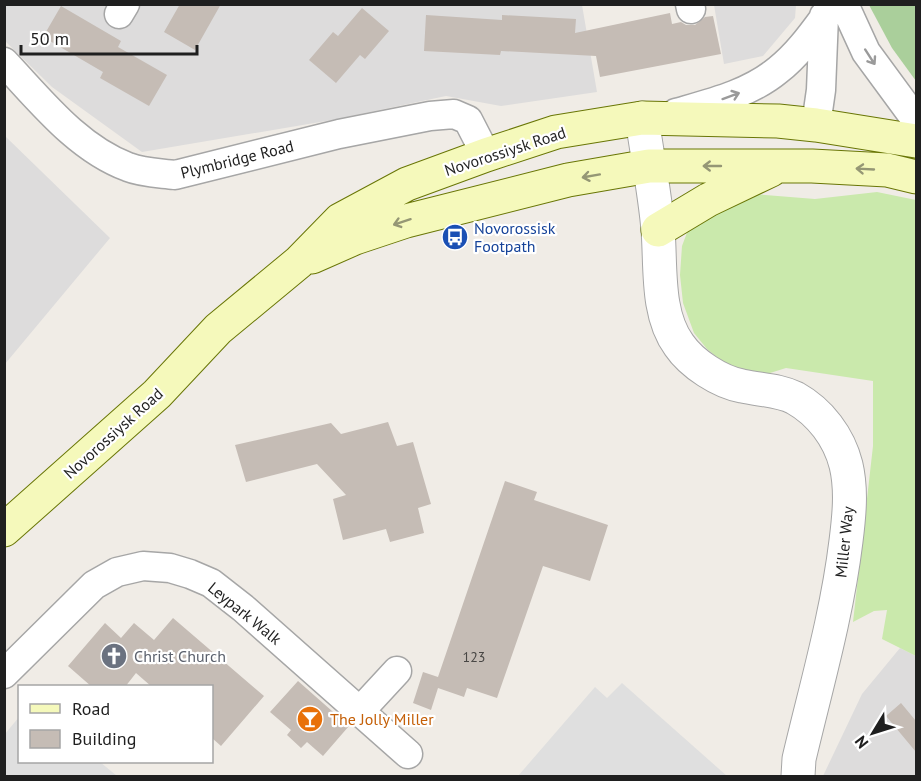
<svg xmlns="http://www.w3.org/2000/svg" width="921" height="781" font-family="'PT Sans',sans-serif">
  <rect width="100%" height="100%" fill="#f0ece6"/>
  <!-- residential -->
  <path fill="#dddcdc" d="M4,5H582L597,92L501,106L446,96L332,120L142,152L52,87L5,41Z
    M714,5V4L796,5L795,18L763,56L724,64Z
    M5,136L110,238L5,364Z
    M900,648L916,656V776H823L862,694Z"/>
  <!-- grass -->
  <path fill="#cae9ac" d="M877,192L916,200V656L882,639L887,610L874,611L853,622L873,446V381L786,368L770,373L751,375L730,368L707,349L694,333L683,303L680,275L682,246L694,214L742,193L815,199Z"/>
  <!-- forest -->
  <path fill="#aacf9b" d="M869,5H916V81L892,48Z"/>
  <!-- parking -->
  <path fill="#dfdfdf" d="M622,683L727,776H518L595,687L607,698Z
    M19,717L20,762H100L117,776H5V734Z"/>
  <!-- building -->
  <path fill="#c5bcb5" d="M180,4H221L195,50L164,32Z
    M61,6L121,41L118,47L167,75L149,106L100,78L103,72L43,37Z
    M362,8L389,31L365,59L360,55L336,83L309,60L333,32L338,36Z
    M670,13L672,24L681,22L686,25H695L705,17L713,16L721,54L600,77L596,56L501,51L500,55L424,51L426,15L502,20V15L576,19L575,33Z
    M388,422L397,446L413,442L431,504L418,508L424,533L390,542L386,529L343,540L333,499L346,495L317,464L246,482L235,445L331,423L341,434Z
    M505,481L537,492L534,500L608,525L590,581L543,566L497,698L467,688L464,697L438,688L431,710L413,703L423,672L438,677Z
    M173,618L264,696L221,746L212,738V687H152L136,673L125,687H92L68,666L105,623L121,638L134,623L154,640Z
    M298,681L349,726L323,756L307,742L301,748L287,735L291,730L270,712Z
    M901,703L916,721V752L886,716Z"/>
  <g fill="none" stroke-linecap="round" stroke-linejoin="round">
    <defs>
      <path id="minor" d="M690,4L691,9
        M844,4L866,52L916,120
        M119,14L125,4
        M4,62C40,100 77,148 128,167C143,173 160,173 175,175L339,134L430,116L454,114L468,120L486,155
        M676,113C711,103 749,94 778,70C796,56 810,37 824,18
        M816,125L821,90L824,16
        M4,674L94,585L117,572L143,566L170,568L190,574L211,583L243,608L408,754
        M360,711L397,671"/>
      <path id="tertiary" d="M642,118C647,155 655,193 658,230C661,266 656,314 679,345C692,364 720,382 742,386C760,390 779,390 795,398C820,412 839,437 846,465C852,490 849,517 846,541C837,615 816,687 799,759L798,776"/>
      <path id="secondary" d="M658,230L708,200L771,170
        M312,257L355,238L406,221L568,180L649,166H812L887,170L916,177
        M4,530L157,394L218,329L299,262L340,220L407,184L486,155L556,132L642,118L778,121L816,125L916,141"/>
    </defs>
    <!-- minor casing -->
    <use href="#minor" stroke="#a6a6a6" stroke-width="31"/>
    <!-- tertiary casing -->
    <use href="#tertiary" stroke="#a6a6a6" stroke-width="35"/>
    <!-- secondary casing -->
    <use href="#secondary" stroke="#697606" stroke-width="35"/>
    <!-- minor -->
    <use href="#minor" stroke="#fff" stroke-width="28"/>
    <!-- tertiary -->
    <use href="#tertiary" stroke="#fff" stroke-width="33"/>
    <!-- secondary -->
    <use href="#secondary" stroke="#f5f9bb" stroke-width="33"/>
  </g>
  <!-- one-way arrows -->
  <defs><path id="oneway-shaft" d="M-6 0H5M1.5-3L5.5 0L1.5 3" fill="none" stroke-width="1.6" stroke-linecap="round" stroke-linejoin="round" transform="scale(1.5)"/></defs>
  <g stroke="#9a9a9a">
    <use href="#oneway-shaft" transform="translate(870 57) rotate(57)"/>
    <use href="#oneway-shaft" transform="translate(731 96) rotate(-20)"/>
  </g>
  <g stroke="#959775">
    <use href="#oneway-shaft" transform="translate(712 166) rotate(-180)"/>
    <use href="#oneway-shaft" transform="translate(865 169) rotate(-177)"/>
    <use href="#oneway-shaft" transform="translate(591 176) rotate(170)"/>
    <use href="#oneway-shaft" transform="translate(402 222) rotate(162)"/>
  </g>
  <!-- icons -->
  <defs>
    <symbol id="bus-disc" viewBox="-11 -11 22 22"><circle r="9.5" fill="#1a4fb4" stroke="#fff"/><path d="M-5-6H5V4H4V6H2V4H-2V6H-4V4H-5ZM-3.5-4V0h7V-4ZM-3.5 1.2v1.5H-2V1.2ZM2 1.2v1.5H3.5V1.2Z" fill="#fff"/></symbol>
    <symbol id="church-disc" viewBox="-11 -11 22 22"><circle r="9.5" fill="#6b7280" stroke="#fff"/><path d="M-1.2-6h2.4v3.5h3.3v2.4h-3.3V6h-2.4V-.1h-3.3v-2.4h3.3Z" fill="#fff"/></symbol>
    <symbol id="bar-disc" viewBox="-11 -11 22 22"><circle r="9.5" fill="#e8710a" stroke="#fff"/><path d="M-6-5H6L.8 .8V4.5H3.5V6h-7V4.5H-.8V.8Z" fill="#fff"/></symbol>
  </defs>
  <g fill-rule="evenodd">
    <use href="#bus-disc" x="440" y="222" width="30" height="30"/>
    <use href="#church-disc" x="99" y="641" width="30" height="30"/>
    <use href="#bar-disc" x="295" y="704" width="30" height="30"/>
  </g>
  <g text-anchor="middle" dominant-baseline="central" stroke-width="4.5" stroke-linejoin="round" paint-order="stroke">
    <!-- number labels -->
    <g font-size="14" fill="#484644">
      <text x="474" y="657">123</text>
    </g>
    <!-- street labels -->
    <g font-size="16" fill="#1f1f1f" stroke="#fff">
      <text transform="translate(505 151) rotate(-18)">Novorossiysk Road</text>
      <text transform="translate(237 159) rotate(-14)">Plymbridge Road</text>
      <text transform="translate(113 433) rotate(-42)">Novorossiysk Road</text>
      <text transform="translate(844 542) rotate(-84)">Miller Way</text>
      <text transform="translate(245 613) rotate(39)">Leypark Walk</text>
    </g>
    <!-- transit labels -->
    <g font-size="16" fill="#164399" stroke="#fff" text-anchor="start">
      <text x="474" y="228">Novorossisk<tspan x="474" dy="18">Footpath</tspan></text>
    </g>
    <!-- worship labels -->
    <g font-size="16" fill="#5b616d" stroke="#fff" text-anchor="start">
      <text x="134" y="656">Christ Church</text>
    </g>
    <!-- food labels -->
    <g font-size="16" fill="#c56008" stroke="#fff" text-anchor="start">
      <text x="330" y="719">The Jolly Miller</text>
    </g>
  </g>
  <!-- border -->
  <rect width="921" height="781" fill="none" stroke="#1f1f1f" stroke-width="12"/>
  <!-- legend -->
  <rect x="18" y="685" width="195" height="78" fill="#ffffff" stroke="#a5a5a5" stroke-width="1.5"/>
  <rect x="30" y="704" width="30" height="9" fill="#f5f9bb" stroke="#a5a5a5" stroke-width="1.5"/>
  <text x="72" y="715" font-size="18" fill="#1f1f1f">Road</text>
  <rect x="30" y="730" width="30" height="18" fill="#c5bcb5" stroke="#a5a5a5" stroke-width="1.5"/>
  <text x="72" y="745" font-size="18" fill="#1f1f1f">Building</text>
  <!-- north arrow -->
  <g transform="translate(873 733) rotate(232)" stroke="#ffffff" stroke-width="4.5" paint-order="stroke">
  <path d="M0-4.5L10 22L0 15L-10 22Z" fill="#1f1f1f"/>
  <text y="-9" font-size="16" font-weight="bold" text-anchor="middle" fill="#1f1f1f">N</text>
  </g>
  <!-- scale -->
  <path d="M21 45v9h176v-9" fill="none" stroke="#1f1f1f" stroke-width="3"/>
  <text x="30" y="45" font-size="18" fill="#1f1f1f" stroke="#ffffff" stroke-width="4.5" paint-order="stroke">50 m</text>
</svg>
